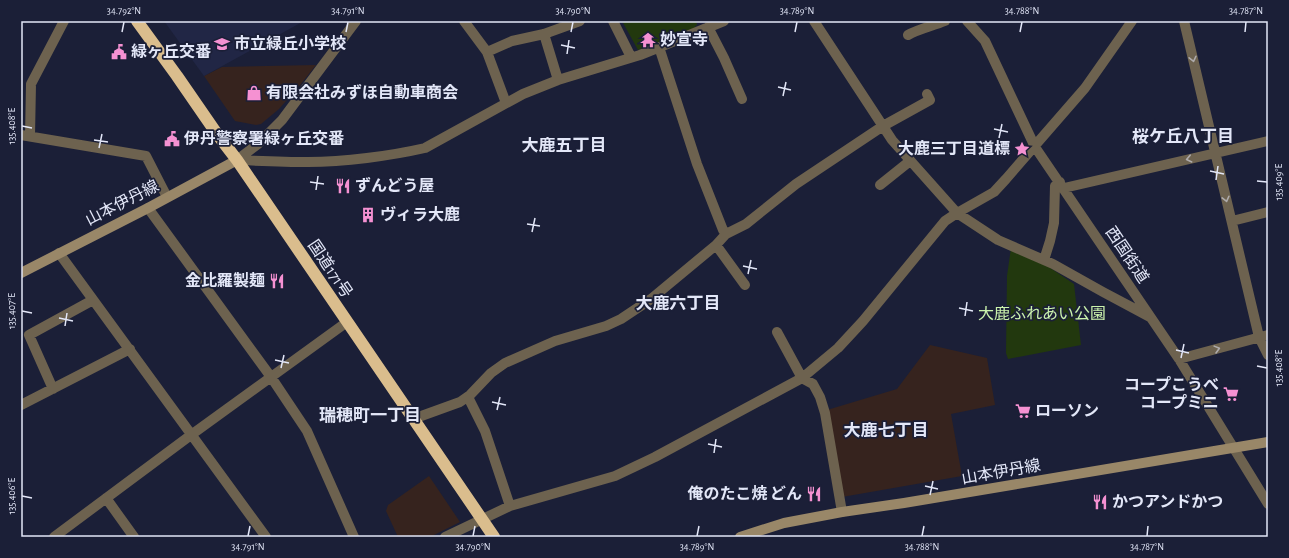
<svg xmlns="http://www.w3.org/2000/svg" width="1289" height="558" font-family="'Alegreya Sans','Noto Sans JP',sans-serif">
  <rect width="100%" height="100%" fill="#1b1f37"/>
  <!-- commercial -->
  <path fill="#36231e" d="M316,65L301,84L279,109L261,124L256,125L235,121L204,76L222,67Z
    M930,345L987,358L995,405L951,414L962,476L842,497L827,410L897,389Z
    M429,476L460,522L430,537H398L386,511L388,505Z"/>
  <!-- built -->
  <path fill="#212645" d="M164,21H304L204,76Z"/>
  <!-- green -->
  <path fill="#22380e" d="M622,21H696L697,25L695,26L696,28L638,50Z
    M1011,248L1043,263L1074,284L1081,345L1008,359L1006,353L1007,276Z"/>
  <g fill="none" stroke-linecap="round" stroke-linejoin="round">
    <!-- street -->
    <path stroke="#6d624f" stroke-width="10" d="M464,21L487,52L506,103
      M613,21L631,57
      M814,21L892,140L957,213L998,240L1053,264L1103,292L1150,317
      M967,21L985,41L1035,147L1179,359L1268,504
      M1184,21L1259,337L1268,355
      M708,27L724,58L742,99
      M544,34L558,80
      M908,35C919,29 933,26 945,21
      M659,47L697,164L723,230L726,234
      M487,52L512,41L544,34L580,21
      M21,135L146,156L167,197
      M30,136L31,84L64,21
      M237,160C261,161 284,162 308,162C344,162 390,156 425,148L523,94L558,80L640,55L724,21
      M237,160L258,144L282,120L356,21
      M880,185L910,161
      M1064,188L1268,141
      M148,208L271,377L307,431L354,537
      M1232,221L1268,212
      M716,245L745,285
      M59,253L266,537
      M1044,260L1050,241L1054,223L1055,186L1060,182
      M777,332L802,378L813,384L820,397L825,413L842,512
      M1179,359L1268,335
      M53,389L29,335L93,300
      M468,397L485,431L510,506
      M21,405L130,349
      M413,419L460,402L470,395L491,373L505,363L555,341L606,326L621,319L651,299L716,245L726,234L746,224L796,184L883,126L930,100L927,94
      M106,498L134,537
      M54,537L191,435L347,322
      M445,537L510,506L615,476L655,457L802,378L838,348L863,321L945,221L957,213L994,192L1006,179L1085,88L1132,21"/>
    <!-- secondary -->
    <path stroke="#998768" stroke-width="10" d="M21,273L148,208L237,160
      M740,537L784,523L842,512L904,503L1268,442"/>
    <!-- highway -->
    <path stroke="#dabd8d" stroke-width="12" d="M137,21L177,76L217,134L237,160L494,537"/>
  </g>
  <!-- one-way arrows -->
  <defs><path id="oneway-chevron" d="M-2-3.5L2.5 0L-2 3.5" fill="none" stroke-width="1.6" stroke-linecap="round" stroke-linejoin="round"/></defs>
  <g stroke="#aeabac">
    <use href="#oneway-chevron" transform="translate(1193 59) rotate(77)"/>
    <use href="#oneway-chevron" transform="translate(1189 159) rotate(167)"/>
    <use href="#oneway-chevron" transform="translate(1226 199) rotate(76)"/>
    <use href="#oneway-chevron" transform="translate(1217 349) rotate(-15)"/>
  </g>
  <!-- ticks -->
  <path fill="none" stroke="#e3e7f8" stroke-width="1.5" d="M122,32L124,22M346,32L348,22M571,32L573,22M795,32L797,22M1020,32L1022,22M1245,32L1246,22M561,45L575,48M567,54L569,40M778,87L791,90M783,96L786,82M22,126L32,128M994,129L1008,132M999,138L1002,124M94,140L108,142M99,148L102,134M1210,171L1224,174M1216,180L1218,166M1257,181L1267,182M310,182L324,184M316,190L318,176M527,224L540,226M532,232L535,218M743,266L757,269M748,274L751,260M959,308L973,311M22,311L32,313M965,316L967,302M59,318L73,321M65,326L67,313M1176,350L1189,353M1181,358L1184,344M275,360L289,363M1257,366L1267,368M281,368L284,355M492,402L506,405M497,410L500,397M708,444L722,447M714,453L716,439M925,486L938,489M930,495L933,481M22,496L32,498M248,536L250,526M473,536L475,526M697,536L699,526M922,536L924,526M1147,536L1148,526"/>
  <!-- icons -->
  <defs>
    <symbol id="temple-bare" viewBox="-9 -9 18 18"><path d="M0-6L5-2H3V0L6.5 2.5H4V6H1.5V3h-3V6H-4V2.5H-6.5L-3 0V-2H-5Z" fill="#f591d2" stroke="#1b1f37" stroke-width="2.5" paint-order="stroke"/></symbol>
    <symbol id="school-bare" viewBox="-9 -9 18 18"><path d="M0-5L7-2L0 1L-7-2ZM-4 1L0 2.5L4 1V4Q0 6-4 4Z" fill="#f591d2" stroke="#1b1f37" stroke-width="2.5" paint-order="stroke"/></symbol>
    <symbol id="civic-bare" viewBox="-9 -9 18 18"><path d="M-.6-6.5H3V-4.5H.6V-3L4-1V1h2V6H-6V1h2V-1L-.6-3ZM-1.2 2.5V6h2.4V2.5Z" fill="#f591d2" stroke="#1b1f37" stroke-width="2.5" paint-order="stroke"/></symbol>
    <symbol id="shop-bare" viewBox="-9 -9 18 18"><path d="M-5-2.5h2.3a2.7 3.5 0 0 1 5.4 0H5L5.5 6h-11ZM-1.5-2.5h3a1.5 2.3 0 0 0-3 0Z" fill="#f591d2" stroke="#1b1f37" stroke-width="2.5" paint-order="stroke"/></symbol>
    <symbol id="sight-bare" viewBox="-9 -9 18 18"><path d="M0-6L1.8-2.2L6-1.7L2.9 1.2L3.7 5.4L0 3.3L-3.7 5.4L-2.9 1.2L-6-1.7L-1.8-2.2Z" fill="#f591d2" stroke="#1b1f37" stroke-width="2.5" paint-order="stroke"/></symbol>
    <symbol id="restaurant-bare" viewBox="-9 -9 18 18"><path d="M-5-6h1v4h1v-4h1v4h1v-4h1v5L-1.5 .5V6h-2V.5L-5-1ZM5-6V6H3V1.5H1.5Q1.5-4 5-6Z" fill="#f591d2" stroke="#1b1f37" stroke-width="2.5" paint-order="stroke"/></symbol>
    <symbol id="building-bare" viewBox="-9 -9 18 18"><path d="M-4-6H4V6H1V3H-1V6H-4ZM-2.5-4.3h1.7v1.8h-1.7ZM.8-4.3h1.7v1.8H.8ZM-2.5-1h1.7V.8h-1.7ZM.8-1h1.7V.8H.8Z" fill="#f591d2" stroke="#1b1f37" stroke-width="2.5" paint-order="stroke"/></symbol>
    <symbol id="supermarket-bare" viewBox="-9 -9 18 18"><path d="M-6-5.5h2.5l.6 2H6L4.5 2H-2.5L-4.4-4H-6ZM-1.5 3.2a1.3 1.3 0 1 0 .1 0ZM3 3.2a1.3 1.3 0 1 0 .1 0Z" fill="#f591d2" stroke="#1b1f37" stroke-width="2.5" paint-order="stroke"/></symbol>
  </defs>
  <g fill-rule="evenodd">
    <use href="#temple-bare" x="637" y="29" width="22" height="22"/>
    <use href="#school-bare" x="211" y="33" width="22" height="22"/>
    <use href="#civic-bare" x="108" y="41" width="22" height="22"/>
    <use href="#shop-bare" x="243" y="82" width="22" height="22"/>
    <use href="#civic-bare" x="161" y="128" width="22" height="22"/>
    <use href="#sight-bare" x="1011" y="138" width="22" height="22"/>
    <use href="#restaurant-bare" x="332" y="175" width="22" height="22"/>
    <use href="#building-bare" x="357" y="204" width="22" height="22"/>
    <use href="#restaurant-bare" x="266" y="270" width="22" height="22"/>
    <use href="#supermarket-bare" x="1220" y="383" width="22" height="22"/>
    <use href="#supermarket-bare" x="1012" y="400" width="22" height="22"/>
    <use href="#restaurant-bare" x="803" y="483" width="22" height="22"/>
    <use href="#restaurant-bare" x="1089" y="491" width="22" height="22"/>
  </g>
  <g text-anchor="middle" dominant-baseline="central" stroke-width="3.5" stroke-linejoin="round" paint-order="stroke">
    <!-- poi labels -->
    <g font-size="16" font-weight="bold" fill="#e3e7f8" stroke="#1b1f37" text-anchor="start">
      <text x="660" y="40">妙宣寺</text>
      <text x="234" y="44">市立緑丘小学校</text>
      <text x="131" y="52">緑ヶ丘交番</text>
      <text x="266" y="93">有限会社みずほ自動車商会</text>
      <text x="184" y="139">伊丹警察署緑ヶ丘交番</text>
      <text x="1010" y="149" text-anchor="end">大鹿三丁目道標</text>
      <text x="355" y="186">ずんどう屋</text>
      <text x="380" y="215">ヴィラ大鹿</text>
      <text x="265" y="281" text-anchor="end">金比羅製麺</text>
      <text x="1219" y="385" text-anchor="end">コープこうべ<tspan x="1219" dy="18">コープミニ</tspan></text>
      <text x="1035" y="411">ローソン</text>
      <text x="802" y="494" text-anchor="end">俺のたこ焼 どん</text>
      <text x="1112" y="502">かつアンドかつ</text>
    </g>
    <!-- street labels -->
    <g font-size="16" fill="#e3e7f8" stroke="#1b1f37">
      <text transform="translate(122 203) rotate(-27)">山本伊丹線</text>
      <text transform="translate(1127 255) rotate(56)">西国街道</text>
      <text transform="translate(330 269) rotate(56)">国道171号</text>
      <text transform="translate(1001 472) rotate(-10)">山本伊丹線</text>
    </g>
    <!-- park labels -->
    <g font-size="16" fill="#cbf3ad" stroke="#1b1f37">
      <text x="1042" y="314">大鹿ふれあい公園</text>
    </g>
    <!-- neighbourhood labels -->
    <g font-size="17" font-weight="bold" fill="#e3e7f8" stroke="#1b1f37">
      <text x="1183" y="136">桜ケ丘八丁目</text>
      <text x="564" y="145">大鹿五丁目</text>
      <text x="678" y="303">大鹿六丁目</text>
      <text x="370" y="415">瑞穂町一丁目</text>
      <text x="886" y="430">大鹿七丁目</text>
    </g>
  </g>
  <!-- border -->
  <rect width="1289" height="558" fill="none" stroke="#1b1f37" stroke-width="44"/>
  <rect x="22" y="22" width="1245" height="514" fill="none" stroke="#e3e7f8" stroke-width="1.5"/>
  <g font-size="10" text-anchor="middle" fill="#e3e7f8">
    <text x="124" y="14">34.792°N</text>
    <text x="348" y="14">34.791°N</text>
    <text x="573" y="14">34.790°N</text>
    <text x="797" y="14">34.789°N</text>
    <text x="1022" y="14">34.788°N</text>
    <text x="1246" y="14">34.787°N</text>
    <text transform="translate(11 126) rotate(-90)" y="4">135.408°E</text>
    <text transform="translate(1278 182) rotate(-90)" y="4">135.409°E</text>
    <text transform="translate(11 311) rotate(-90)" y="4">135.407°E</text>
    <text transform="translate(1278 368) rotate(-90)" y="4">135.408°E</text>
    <text transform="translate(11 496) rotate(-90)" y="4">135.406°E</text>
    <text x="248" y="550">34.791°N</text>
    <text x="473" y="550">34.790°N</text>
    <text x="697" y="550">34.789°N</text>
    <text x="922" y="550">34.788°N</text>
    <text x="1147" y="550">34.787°N</text>
  </g>
</svg>
